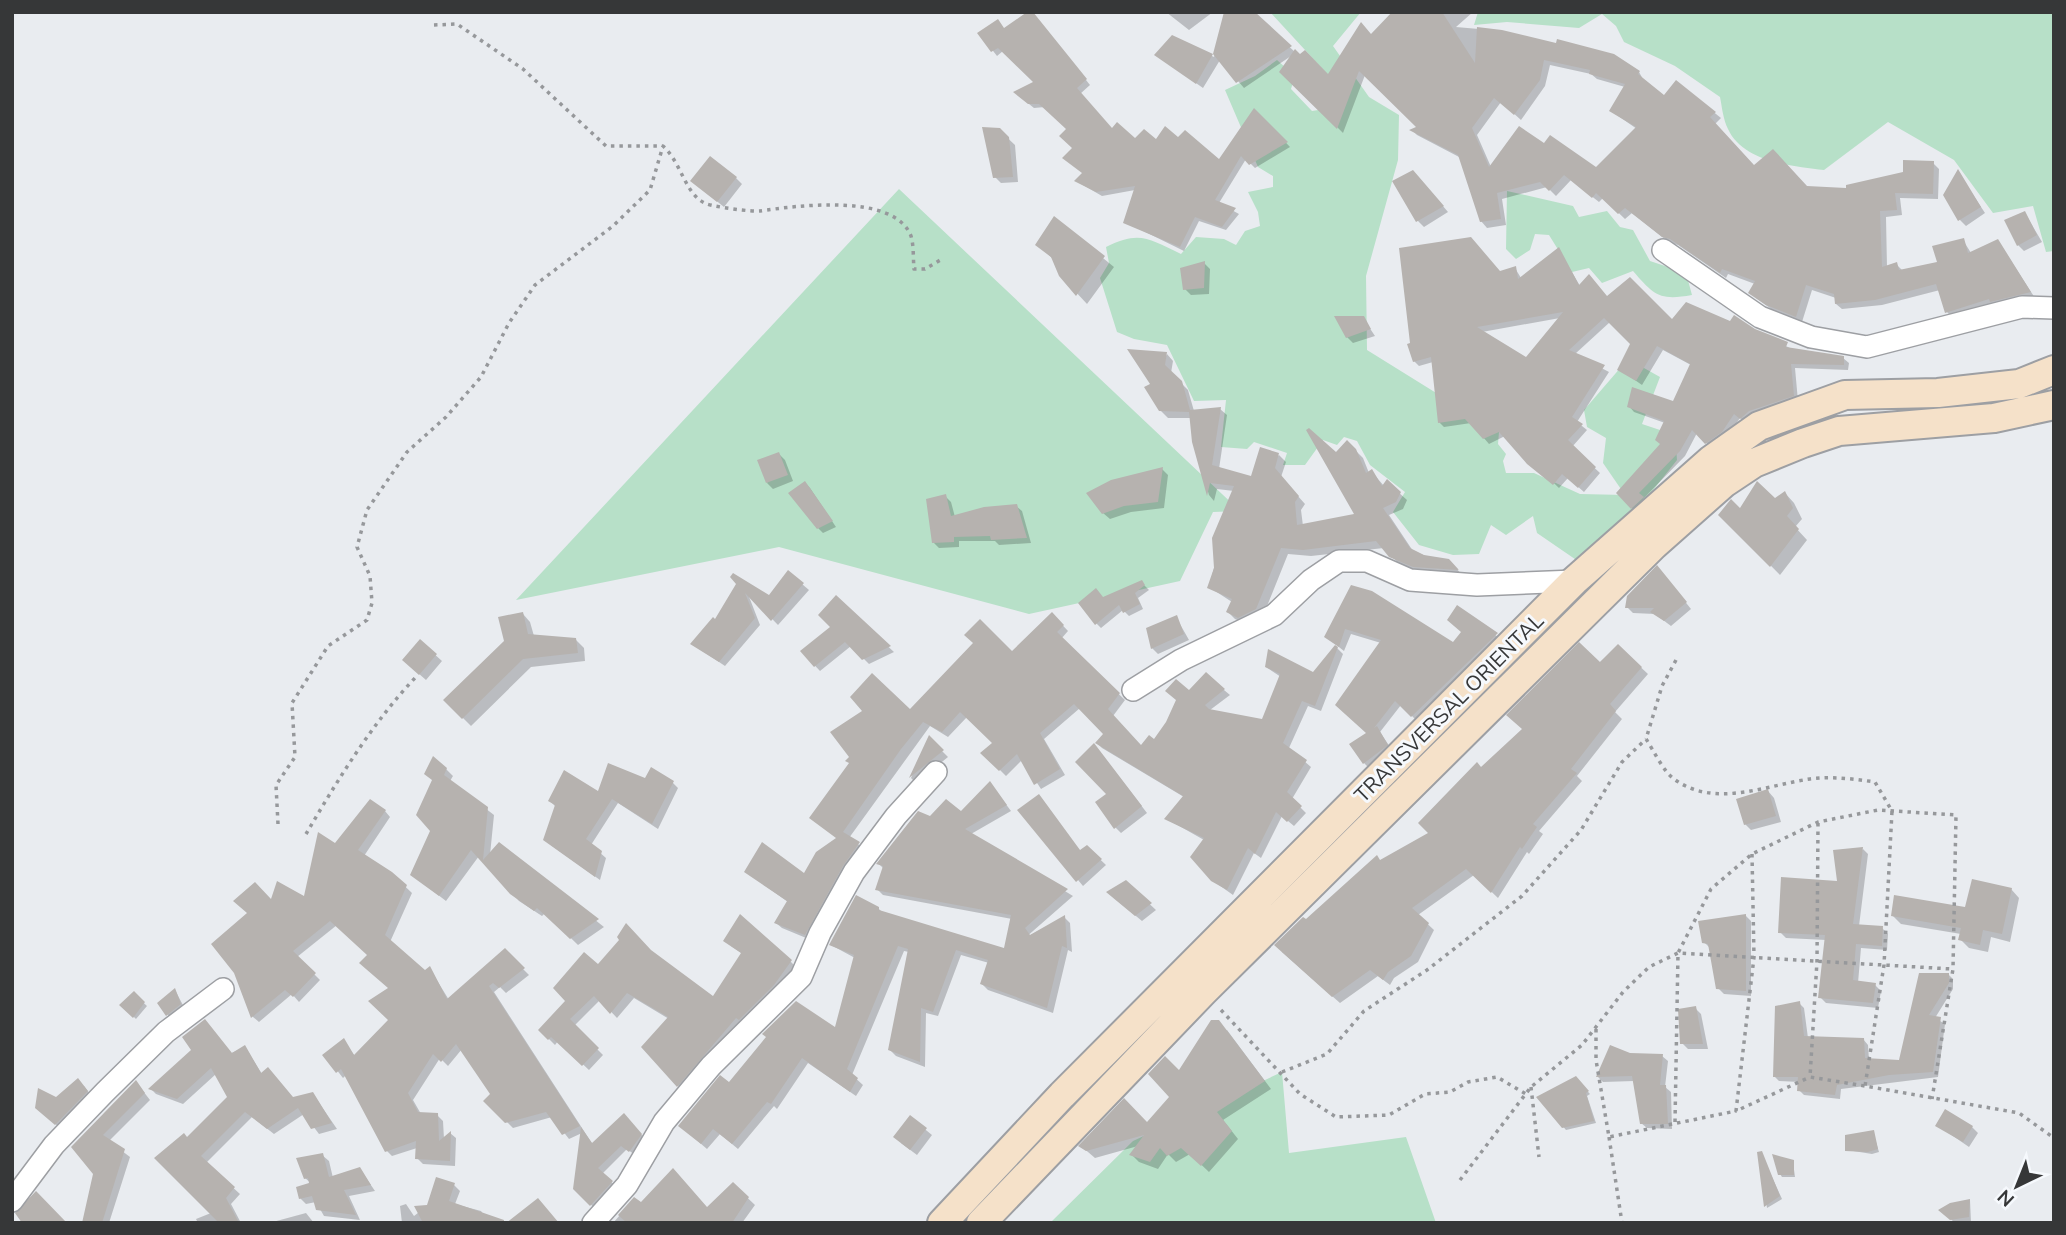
<svg xmlns="http://www.w3.org/2000/svg" width="2066" height="1235" font-family="'Nunito Sans',sans-serif">
  <rect width="100%" height="100%" fill="#e9ecf0"/>
  <!-- green -->
  <path fill="#b7e0c8" d="M1270,12H1361L1333,46L1369,97L1399,115L1398,160L1366,276L1367,350L1499,432L1498,444L1506,454L1503,461L1506,473H1534L1580,494L1625,495L1603,463L1606,438L1587,427L1584,410L1628,359L1660,377L1642,424L1675,435L1677,460L1646,499L1645,552L1604,579L1537,533L1533,516L1506,535L1491,525L1479,554L1453,555L1419,545L1393,512L1405,492L1370,465L1357,441L1344,437L1337,445L1323,440L1305,465H1283L1287,453L1254,442L1247,449L1221,447L1226,400L1194,401L1167,345L1134,339L1117,332L1100,278L1109,263L1106,247C1140,230 1149,239 1181,254L1196,237L1224,239L1236,245L1245,231L1260,226L1258,212L1248,192L1273,187V176L1258,167L1225,90L1255,76L1277,60L1295,76L1291,89L1312,111L1331,108L1329,76Z
    M1478,12H2054V251L2046,252L2033,206L1993,213L1954,160L1888,122L1824,170C1792,166 1743,162 1728,129C1723,119 1722,107 1720,97L1675,66L1624,42L1616,26L1602,14L1579,28L1507,22L1474,25Z
    M899,189L1240,511L1213,512L1180,581L1029,614L779,547L516,600Z
    M1507,191L1573,206L1579,217L1607,211L1620,227L1633,230L1650,261L1686,273L1692,295C1659,301 1654,295 1633,271L1602,283L1589,268L1572,272L1549,235L1535,234L1530,250L1516,259L1506,249Z
    M1282,1072L1289,1153L1406,1137L1436,1223H1050L1133,1141Z"/>
  <!-- shadow -->
  <path fill="#0003" fill-rule="evenodd" d="M1166,12H1213L1189,30Z
    M1226,12H1257L1256,16L1295,52L1328,77L1394,12H1473L1456,27L1502,31L1639,72L1644,81L1665,97L1676,82L1721,118L1715,124L1754,167L1806,187L1848,190L1933,163L1939,169L1938,199L1900,198L1902,215L1886,217L1887,267L1896,264L1902,270L1939,264L1963,240L1971,253L1998,241L2035,298L1953,318L1947,312L1940,290L1882,305L1842,309L1836,304V298L1812,290L1802,322L1774,311L1756,298L1755,284L1728,274L1726,278L1678,245L1670,243L1632,213L1625,219L1603,198L1599,202L1571,180L1556,196L1547,187L1502,199L1506,225L1487,228L1481,221L1461,158L1417,135L1412,130L1419,128L1365,75L1343,133L1281,71L1291,56L1244,88L1220,60L1203,88L1156,55L1172,37L1214,57ZM1550,65L1591,74L1597,79L1625,87L1611,111L1637,129L1596,170L1491,167L1477,135L1501,102L1521,120L1545,86Z
    M1035,16L1090,85L1080,94L1112,131L1135,141L1179,140L1219,162L1255,110L1290,147L1255,168L1246,159L1219,203L1239,214L1226,230L1199,221L1184,251L1125,222L1135,190L1102,196L1076,181L1084,174L1068,129L1045,107L1034,108L1019,96L1036,83L1003,51L997,56L980,34L1005,30Z
    M999,130L1015,145L1018,182L1001,183L995,177Z
    M1958,172L1985,213L1966,226L1960,220Z
    M736,178L742,184L724,207L698,186Z
    M1419,178L1448,212L1424,227L1418,221Z
    M2025,213L2042,242L2024,251L2018,245Z
    M1055,219L1114,267L1087,304L1060,275L1053,259L1038,245Z
    M1559,250L1580,286L1608,298L1672,322L1754,331L1792,349L1843,358L1849,363L1848,370L1795,368L1798,401L1746,423L1740,418L1727,437L1711,448L1697,433L1685,456L1643,499L1647,503L1637,513L1618,493L1662,444L1665,423L1634,412L1629,406L1674,403L1691,365L1663,350L1642,385L1619,369L1632,343L1610,322L1575,354L1609,372L1577,422L1587,430L1572,447L1600,473L1584,492L1568,478L1559,488L1505,436L1489,444L1471,423L1444,427L1439,422L1433,362L1419,366L1414,361L1500,273L1515,268L1521,278ZM1560,318L1526,360L1482,332Z
    M1204,263L1210,269L1209,294L1191,295L1185,289Z
    M1363,318L1375,336L1353,343L1347,337Z
    M1167,354L1173,361L1171,373L1188,390L1194,411L1220,409L1227,415L1219,469L1252,478L1279,455L1286,462L1281,477L1305,504L1301,510L1303,526L1357,516L1336,455L1355,450L1363,458L1369,473L1371,471L1384,486L1387,482L1407,500L1403,509L1389,515L1413,551L1456,568L1463,576L1422,573L1398,563L1384,548L1311,556L1288,554L1263,616L1246,624L1235,619L1228,612L1232,602L1209,587L1234,491L1217,489L1214,501L1209,495L1194,442L1192,418H1168L1160,410L1152,384Z
    M779,454L785,460L793,481L773,489L767,483Z
    M1162,469L1168,475L1164,508L1131,512L1110,519L1103,513Z
    M805,483L810,488L836,527L823,533L818,528Z
    M1785,493L1794,503L1802,519L1795,527L1807,540L1780,575L1721,515L1775,501Z
    M945,496L951,502L955,517L1016,506L1022,511L1031,543L999,545L995,541H959V547L939,548L933,542Z
    M788,572L809,590L778,625L748,594L760,625L725,666L692,644L716,621L739,584L770,597Z
    M1663,574L1691,609L1671,626L1655,614L1633,613L1627,607Z
    M1141,582L1149,590L1138,598L1143,609L1129,616L1123,610L1101,628L1096,623L1103,599Z
    M1352,587L1453,644L1463,632L1457,607L1502,640L1417,721L1401,705L1380,732L1392,750L1369,768L1364,763L1381,643L1351,634L1344,651L1326,637Z
    M836,598L894,652L869,664L851,646L820,671L802,652L833,627Z
    M523,614L530,622L534,636L576,640L584,648L585,661L531,667L471,726L445,700L506,641Z
    M1052,614L1068,631L1061,639L1125,700L1113,716L1142,748L1154,742L1206,675L1230,695L1210,710L1263,721L1281,677L1266,667L1314,675L1336,647L1343,654L1321,711L1308,706L1289,748L1311,767L1292,799L1306,813L1294,826L1282,816L1261,858L1254,853L1233,895L1212,880L1204,840L1167,819L1184,797L1102,748L1097,743L1106,734L1080,708L1044,739L1065,775L1041,789L1022,760L1006,776L983,753L994,743L967,717L948,737L930,726L849,838L865,849L811,940L782,928L776,923L788,902L746,872L804,875L837,839L911,711L1012,653Z
    M1176,617L1189,640L1158,654L1152,648Z
    M421,642L442,661L426,680L410,666Z
    M1618,646L1648,674L1615,712L1622,719L1577,776L1582,781L1539,831L1543,834L1529,854L1527,852L1498,898L1474,875L1418,915L1434,930L1418,962L1394,978L1390,985L1378,976L1340,1003L1282,952L1306,922L1381,862L1431,834L1481,769Z
    M929,738L948,757L916,783L911,778Z
    M1100,752L1147,813L1121,833L1115,827Z
    M446,769L453,776L450,781L494,815L490,855L500,844L604,927L578,945L545,913L542,916L519,901L479,856L446,901L412,875L432,830L418,815Z
    M646,780L673,783L678,788L658,829L618,803L591,845L606,858L600,880L551,845L556,807L550,801L599,794Z
    M990,783L1011,811L971,834L1073,896L1025,938L1064,917L1070,923L1072,952L1068,950L1053,1013L988,990L982,984L989,963L961,955L938,1016L926,1013L925,1067L896,1056L890,1050L909,952L904,951L852,1075L863,1085L856,1096L808,1063L777,1109L774,1106L738,1149L720,1134L707,1149L686,1131L729,1084L836,1030L855,958L831,945L878,908L883,913L1005,950L1012,919L883,895L877,889L884,869L879,864L931,818L962,814Z
    M1768,791L1774,798L1781,822L1751,830L1745,824Z
    M1020,810L1081,851L1087,847L1106,865L1083,886Z
    M385,811L390,817L364,856L391,873L412,893L390,942L425,973L430,969L449,1000L505,951L529,975L506,993L500,987L494,992L593,1145L624,1115L646,1140L635,1155L627,1149L602,1174L617,1187L596,1210L575,1188L582,1133L569,1139L552,1117L513,1128L486,1101L492,1095L462,1049L448,1066L440,1058L413,1100L421,1114L437,1115L443,1121L444,1139L450,1133L456,1138L455,1166L423,1164L417,1158V1148L392,1156L386,1150L346,1075L343,1078L325,1055L343,1041L355,1056L390,1020V988L369,955L337,925L297,957L320,980L299,1002L292,994L259,1022L253,1017L236,972L272,902L306,899L335,845Z
    M1863,849L1868,854L1859,926L1882,928L1888,934L1887,950L1861,948L1858,983L1875,985L1881,991L1878,1008L1826,1003L1820,997L1826,940L1786,938L1780,932L1839,883Z
    M1126,882L1156,910L1142,921L1114,898Z
    M2011,889L2019,898L2010,942L1991,937L1988,952L1969,948L1960,939L1961,934L1901,924L1892,915L1967,909Z
    M1746,916L1751,921V996L1724,994L1718,988L1711,949L1704,942Z
    M731,946L791,962L797,968L683,1091L643,1047L669,1019L634,998L617,1018L600,1000L574,1026L603,1055L589,1070L558,1041L555,1045L540,1030L598,967L651,951L713,999L743,954Z
    M1948,974L1953,979V989L1935,1018L1945,1024L1938,1077L1841,1089L1840,1099L1804,1095L1799,1090L1800,1082L1779,1081L1774,1076L1799,1003L1804,1008L1808,1038L1863,1039L1868,1045L1869,1060L1900,1062Z
    M175,990L186,1011L173,1020L167,1014Z
    M134,994L147,1006L136,1019L122,1005Z
    M1695,1008L1701,1014L1708,1049H1688L1682,1043Z
    M1227,1030L1271,1089L1223,1120L1238,1139L1209,1172L1190,1154L1176,1162L1168,1154L1158,1169L1139,1162L1132,1155L1138,1146L1095,1158L1081,1146L1147,1124L1171,1097L1179,1073Z
    M245,1047L262,1074L293,1099L313,1094L337,1129L319,1134L304,1114L274,1134L252,1117L206,1163L240,1194L231,1204L241,1223H198L196,1219L211,1213L187,1139L229,1097L216,1074L183,1104L156,1094L151,1089Z
    M1611,1047L1629,1054L1662,1056L1668,1061L1665,1087L1671,1092L1672,1129L1647,1128L1641,1123L1634,1081L1603,1082L1598,1077Z
    M1575,1078L1590,1094L1587,1096L1596,1123L1566,1130L1539,1098Z
    M136,1082L150,1100L109,1141L130,1157L109,1223H84L95,1174L73,1147Z
    M84,1086L93,1098L62,1130L43,1113L56,1099Z
    M910,1117L932,1135L917,1155L901,1143Z
    M1937,1125L1972,1127L1978,1133L1969,1147Z
    M1873,1132L1879,1152L1872,1154L1847,1150Z
    M1761,1153L1782,1199L1767,1208L1759,1154Z
    M322,1155L329,1161L333,1178L360,1169L375,1191L349,1196L360,1220L324,1216L316,1202L306,1204L300,1198L312,1184L305,1178Z
    M1793,1162L1795,1177H1782L1780,1174Z
    M733,1184L755,1205L742,1223H613L634,1199L641,1204L707,1209Z
    M454,1185L460,1191L455,1204L481,1211L490,1223H402L400,1206L406,1204L414,1216Z
    M1970,1200L1971,1223H1955L1941,1210Z
    M306,1213L314,1223H269Z"/>
  <!-- building -->
  <path fill="#b6b2af" fill-rule="evenodd" d="M1027,12H1033L1087,79L1077,88L1112,128L1117,122L1135,138L1144,129L1156,139L1165,126L1178,137L1185,130L1219,159L1254,108L1288,142L1249,165L1241,156L1215,200L1236,208L1222,227L1195,217L1180,247L1123,223L1135,186L1096,192L1074,181L1082,173L1062,158L1072,148L1059,136L1066,129L1039,104H1028L1013,92L1033,82L998,48L991,52L977,33L998,19L1004,28Z
    M1224,12H1255L1292,46L1236,83L1213,54L1196,84L1154,55L1172,35L1213,54Z
    M1392,12H1442L1475,63L1477,27L1502,30L1556,43L1557,39L1614,54L1640,71L1638,74L1664,95L1676,80L1716,112L1710,117L1754,165L1773,149L1807,186L1846,188V185L1903,172V160L1934,161L1933,194L1895,193L1897,210L1880,211L1882,267L1897,262L1899,270L1937,262L1932,246L1964,238L1968,253L1998,239L2031,292L1990,302L1989,299L1945,313L1936,284L1875,300L1835,304L1834,294L1806,285L1796,317L1766,305L1748,293L1755,281L1722,269L1720,273L1670,239L1662,237L1625,208L1618,214L1596,193L1592,198L1564,175L1549,191L1540,182L1497,193L1501,219L1480,222L1458,155L1409,130L1416,127L1359,71L1337,129L1279,72L1295,49L1300,54L1305,50L1328,74L1361,22L1371,34ZM1544,60L1590,70L1589,74L1625,84L1609,111L1636,127L1596,167L1550,135L1544,143L1519,126L1489,167L1472,128L1494,98L1514,115L1540,80Z
    M982,127L1000,128L1009,137L1013,177L993,178Z
    M710,156L737,177L717,202L690,181Z
    M1958,169L1981,207L1958,221L1943,195Z
    M1413,170L1444,206L1416,222L1392,181Z
    M2025,211L2037,235L2017,246L2004,220Z
    M1054,216L1105,256L1076,296L1059,276L1051,257L1035,245Z
    M1471,237L1500,271L1516,266L1518,279L1559,247L1579,285L1589,274L1607,296L1630,277L1672,319L1686,302L1730,321L1734,315L1755,329L1788,342L1786,347L1844,356V365L1791,364L1794,396L1749,411L1740,419L1734,414L1722,432L1705,444L1692,430L1680,451L1639,493L1644,497L1631,509L1616,493L1660,444L1655,440L1664,421L1627,407L1632,387L1673,401L1690,364L1657,346L1636,381L1617,370L1630,344L1604,318L1569,350L1605,365L1572,417L1583,424L1568,440L1596,467L1578,488L1562,474L1553,485L1527,464L1499,432L1483,439L1465,419L1438,423L1431,357L1413,362L1407,344L1410,343L1399,248ZM1563,312L1526,357L1477,327Z
    M1205,261L1204,288L1183,290L1180,268Z
    M1334,316H1364L1371,329L1346,338Z
    M1127,349L1167,352L1165,365L1182,381L1190,410L1221,407L1212,465L1251,476L1260,447L1279,453L1275,468L1299,496L1295,502L1297,525L1354,514L1306,430L1309,428L1336,452L1347,440L1356,449L1366,473L1372,469L1382,486L1387,479L1401,492L1396,502L1383,508L1410,548L1424,555L1449,559L1459,570L1413,567L1389,557L1376,541L1303,550L1281,548L1256,609L1238,618L1226,612L1232,599L1207,588L1214,568L1212,538L1234,486L1210,483L1207,496L1192,442L1189,412L1159,411L1144,387L1150,384Z
    M779,452L788,475L766,483L757,460Z
    M1163,467L1158,502L1124,506L1102,514L1086,493L1111,480Z
    M805,481L833,521L817,529L788,493Z
    M1757,481L1775,498L1785,491L1793,508L1787,516L1799,529L1770,567L1718,515L1731,499L1740,508Z
    M946,494L951,516L984,507L1017,504L1027,538L991,540L990,536L954,537V542L932,543L926,499Z
    M1657,565L1687,602L1664,621L1650,612L1654,608H1625L1627,596Z
    M788,570L804,583L771,621L745,593L755,618L719,662L690,644L713,617L715,619L736,584L730,577L733,573L769,595Z
    M1142,580L1145,585L1135,593L1140,604L1123,613L1119,605L1095,625L1078,603L1096,588L1103,597Z
    M1351,585L1372,591L1453,642L1461,632L1447,620L1457,605L1498,633L1411,717L1395,701L1374,728L1377,726L1388,745L1363,764L1349,744L1366,733L1335,705L1381,640L1345,629L1339,647L1324,637Z
    M836,595L891,646L862,660L845,642L814,667L800,651L830,627L818,615Z
    M523,612L528,634L576,638L578,653L523,659L462,719L443,700L504,641L498,617Z
    M1052,612L1064,625L1057,632L1120,693L1108,709L1141,745L1149,735L1154,739L1166,722L1176,700L1165,691L1176,679L1189,690L1206,672L1225,689L1205,705L1209,709L1262,719L1280,674L1265,667L1268,649L1313,672L1335,645L1338,647L1315,706L1302,701L1283,743L1307,760L1287,792L1302,806L1287,822L1276,812L1255,854L1248,848L1227,890L1211,881L1190,857L1204,838L1164,819L1183,796L1095,743L1103,734L1074,704L1040,733L1060,769L1034,785L1017,754L999,771L980,753L992,743L960,712L942,732L923,722L901,749L843,832L860,842L843,866L805,935L774,923L787,901L744,872L762,842L804,873L816,852L836,838L809,818L849,763L845,761L849,757L830,732L862,711L850,697L872,673L910,709L973,643L964,635L980,619L1012,651Z
    M1177,615L1184,634L1151,649L1146,628Z
    M420,639L437,654L419,675L402,660Z
    M1579,642L1600,662L1618,644L1642,667L1610,704L1616,711L1571,769L1577,773L1533,824L1537,827L1522,849L1520,847L1491,893L1466,869L1412,908L1429,923L1411,956L1388,972L1383,980L1370,970L1332,997L1274,945L1303,917L1306,919L1377,855L1380,860L1428,833L1418,823L1477,762L1481,767L1522,729L1506,715Z
    M929,735L944,750L909,778Z
    M1094,743L1142,806L1114,829L1095,802L1106,794L1075,762Z
    M433,756L447,768L444,775L488,807L483,860L499,842L599,919L570,939L537,908L534,911L510,894L471,850L439,896L410,875L430,831L416,815L432,780L424,774Z
    M608,763L645,778L651,767L674,781L652,824L612,799L586,839L602,851L595,877L543,840L555,805L548,801L564,770L598,791Z
    M990,781L1007,805L965,829L1068,889L1025,928L1030,935L1065,915L1067,948L1062,946L1047,1008L980,984L988,960L956,950L933,1012L921,1008L920,1062L888,1050L908,949L898,946L847,1069L858,1078L850,1092L802,1058L771,1104L767,1102L732,1144L713,1129L701,1144L678,1126L720,1075L729,1082L766,1037L762,1034L796,1001L835,1027L854,955L829,945L856,895L879,907V910L1004,948L1011,915L875,890L883,866L876,864L918,811L930,816L946,799L961,811Z
    M1768,789L1776,816L1744,825L1736,799Z
    M1039,794L1080,850L1087,845L1102,859L1076,882L1017,810Z
    M370,799L386,810L358,850L392,872L407,885L385,935L425,970L430,966L447,999L505,948L525,968L499,988L493,983L489,986L580,1126L562,1135L546,1112L505,1123L483,1101L490,1094L456,1044L441,1062L433,1054L408,1093L418,1112L438,1113L439,1141L451,1131L450,1161L415,1159L416,1141L385,1152L341,1069L336,1073L322,1055L344,1038L354,1055L388,1020L368,1001L388,988L359,963L367,955L330,921L293,951L316,973L293,997L285,990L251,1018L234,973L211,944L247,913L233,901L255,882L271,899L277,881L304,896L318,832L335,843Z
    M1863,847L1853,924L1883,926L1882,946L1856,944L1853,980L1876,983L1873,1003L1818,998L1825,935L1778,933L1781,877L1837,881L1833,850Z
    M1972,879L2012,888L2002,934L1983,930L1980,945L1958,940L1961,928L1891,916L1894,895L1965,907Z
    M1126,880L1152,903L1135,916L1106,892Z
    M740,914L792,960L774,985L739,1020L736,1018L677,1087L641,1047L668,1017L627,993L610,1014L594,996L570,1019L599,1048L582,1066L551,1037L548,1040L538,1030L565,1001L553,988L584,952L598,964L619,940L617,937L626,923L651,950L713,996L741,953L723,941Z
    M1746,914V991L1716,989L1708,944L1702,943L1698,921Z
    M1919,973H1949V983L1929,1015L1941,1017L1933,1072L1889,1075L1837,1085L1835,1095L1797,1091L1798,1077H1773L1775,1006L1800,1001L1804,1036L1864,1038L1865,1058L1899,1060Z
    M175,988L181,1004L166,1016L157,1003Z
    M134,991L145,1002L133,1018L119,1005Z
    M1696,1006L1703,1044H1680L1678,1009Z
    M205,1019L232,1053L245,1045L261,1073L268,1067L293,1097L313,1092L332,1123L311,1129L298,1108L267,1129L245,1112L201,1156L235,1187L226,1198L239,1223H219L154,1158L184,1133L187,1137L227,1097L211,1068L177,1099L148,1089L191,1050L182,1037Z
    M1211,1020H1219L1265,1081L1217,1112L1232,1131L1201,1166L1181,1148L1167,1156L1160,1148L1150,1162L1129,1155L1144,1135L1086,1151L1078,1146L1124,1098L1147,1122L1169,1097L1148,1074L1165,1056L1179,1070Z
    M1610,1045L1630,1053L1663,1054L1660,1085H1666L1668,1124H1640L1632,1076L1596,1077Z
    M1576,1076L1589,1091L1586,1093L1594,1121L1562,1128L1536,1097Z
    M78,1078L88,1091L55,1125L35,1108L38,1088L56,1097Z
    M136,1080L145,1093L103,1135L125,1149L102,1223H82L93,1174L71,1147Z
    M1945,1109L1973,1126L1963,1142L1935,1126Z
    M624,1113L642,1134L629,1152L621,1146L598,1168L613,1181L590,1206L573,1189L581,1127L592,1143Z
    M910,1115L927,1128L910,1150L893,1137Z
    M1874,1130L1878,1149L1868,1152L1845,1151V1135Z
    M1762,1151L1780,1196L1764,1207L1757,1152Z
    M323,1153L329,1177L360,1167L371,1185L344,1190L356,1215L316,1210L312,1196L299,1199L296,1187L309,1183L308,1178L304,1179L296,1158Z
    M1772,1154L1794,1160V1175H1778Z
    M673,1168L707,1207L733,1182L749,1197L732,1223H627L618,1215L634,1197L641,1202Z
    M436,1177L455,1183L449,1201L504,1220V1223H423L414,1206L427,1205Z
    M36,1191L67,1223H22L15,1213Z
    M538,1198L559,1223H506Z
    M1970,1199L1969,1217L1950,1220L1938,1210L1950,1203Z"/>
  <g fill="none" stroke-linecap="round" stroke-linejoin="round">
    <defs>
      <path id="street" d="M1663,250L1760,317L1811,337L1867,347L2022,307L2054,308
        M1133,690L1181,660L1274,615L1311,580L1339,561H1367L1410,580L1477,585L1574,581
        M12,1201L54,1145L105,1092L166,1032L223,989
        M593,1223L627,1185L664,1122L711,1066L801,977L820,933L854,872L896,816L936,772"/>
      <path id="secondary" d="M942,1223L1062,1095L1574,581L1711,460L1759,426L1845,395L1938,393L2019,384L2054,370
        M981,1223L1203,992L1654,545L1724,483L1754,463L1803,443L1839,431L1994,418L2054,405"/>
    </defs>
    <!-- street casing -->
    <use href="#street" stroke="#9d9fa3" stroke-width="24"/>
    <!-- secondary casing -->
    <use href="#secondary" stroke="#9d9fa3" stroke-width="32"/>
    <!-- path -->
    <path stroke="#96989b" stroke-width="3.5" stroke-dasharray="3.5 5" stroke-linecap="butt" d="M434,25L457,24L523,69L606,146H663C682,163 685,196 707,204C716,207 752,212 760,211C795,206 894,192 911,236C914,246 913,259 914,269H925L942,259
      M1676,660L1662,686L1646,739C1654,751 1663,771 1674,779C1715,809 1766,785 1810,779C1832,776 1854,779 1875,782L1892,811L1884,965L1865,1086L2019,1113L2054,1138
      M1818,823L1817,961L1810,1077L1865,1086
      M278,824L276,785L295,757L292,703L328,646L367,620L372,603L370,576L357,547L367,510L407,452L446,417L481,377L509,323L535,285L613,226L650,190L663,146
      M306,834C337,781 373,722 415,678
      M1752,854L1754,957L1736,1111L1810,1077
      M1221,1010L1300,1094L1336,1117L1389,1115L1425,1094L1450,1092L1468,1082L1497,1077L1526,1094
      M1596,1029V1060L1609,1137L1736,1111
      M1282,1072L1327,1054L1364,1011L1427,970L1522,896L1581,830L1622,762L1646,739
      M1531,1087L1539,1157
      M1675,1122L1678,953L1711,889L1752,854L1818,822L1878,810L1956,815L1953,969L1932,1099
      M1609,1137L1622,1223
      M1460,1180L1531,1087L1582,1045L1623,992L1649,967L1678,953L1952,969"/>
    <!-- street -->
    <use href="#street" stroke="#fff" stroke-width="21"/>
    <!-- secondary -->
    <use href="#secondary" stroke="#f5e1c9" stroke-width="28"/>
  </g>
  <g text-anchor="middle" dominant-baseline="central" stroke-width="6" stroke-linejoin="round" paint-order="stroke">
    <!-- street labels -->
    <g font-size="21" fill="#363738" stroke="#f6f9fd">
      <text transform="translate(1449 708) rotate(-45)">TRANSVERSAL ORIENTAL</text>
    </g>
  </g>
  <!-- border -->
  <rect width="2066" height="1235" fill="none" stroke="#363738" stroke-width="28"/>
  <!-- north arrow -->
  <g transform="translate(2017 1186) rotate(223)" stroke="#f6f9fd" stroke-width="5" paint-order="stroke">
  <path d="M0-5L12 26L0 18L-12 26Z" fill="#363738"/>
  <text y="-10" font-size="19" font-weight="bold" text-anchor="middle" fill="#363738">N</text>
  </g>
</svg>
